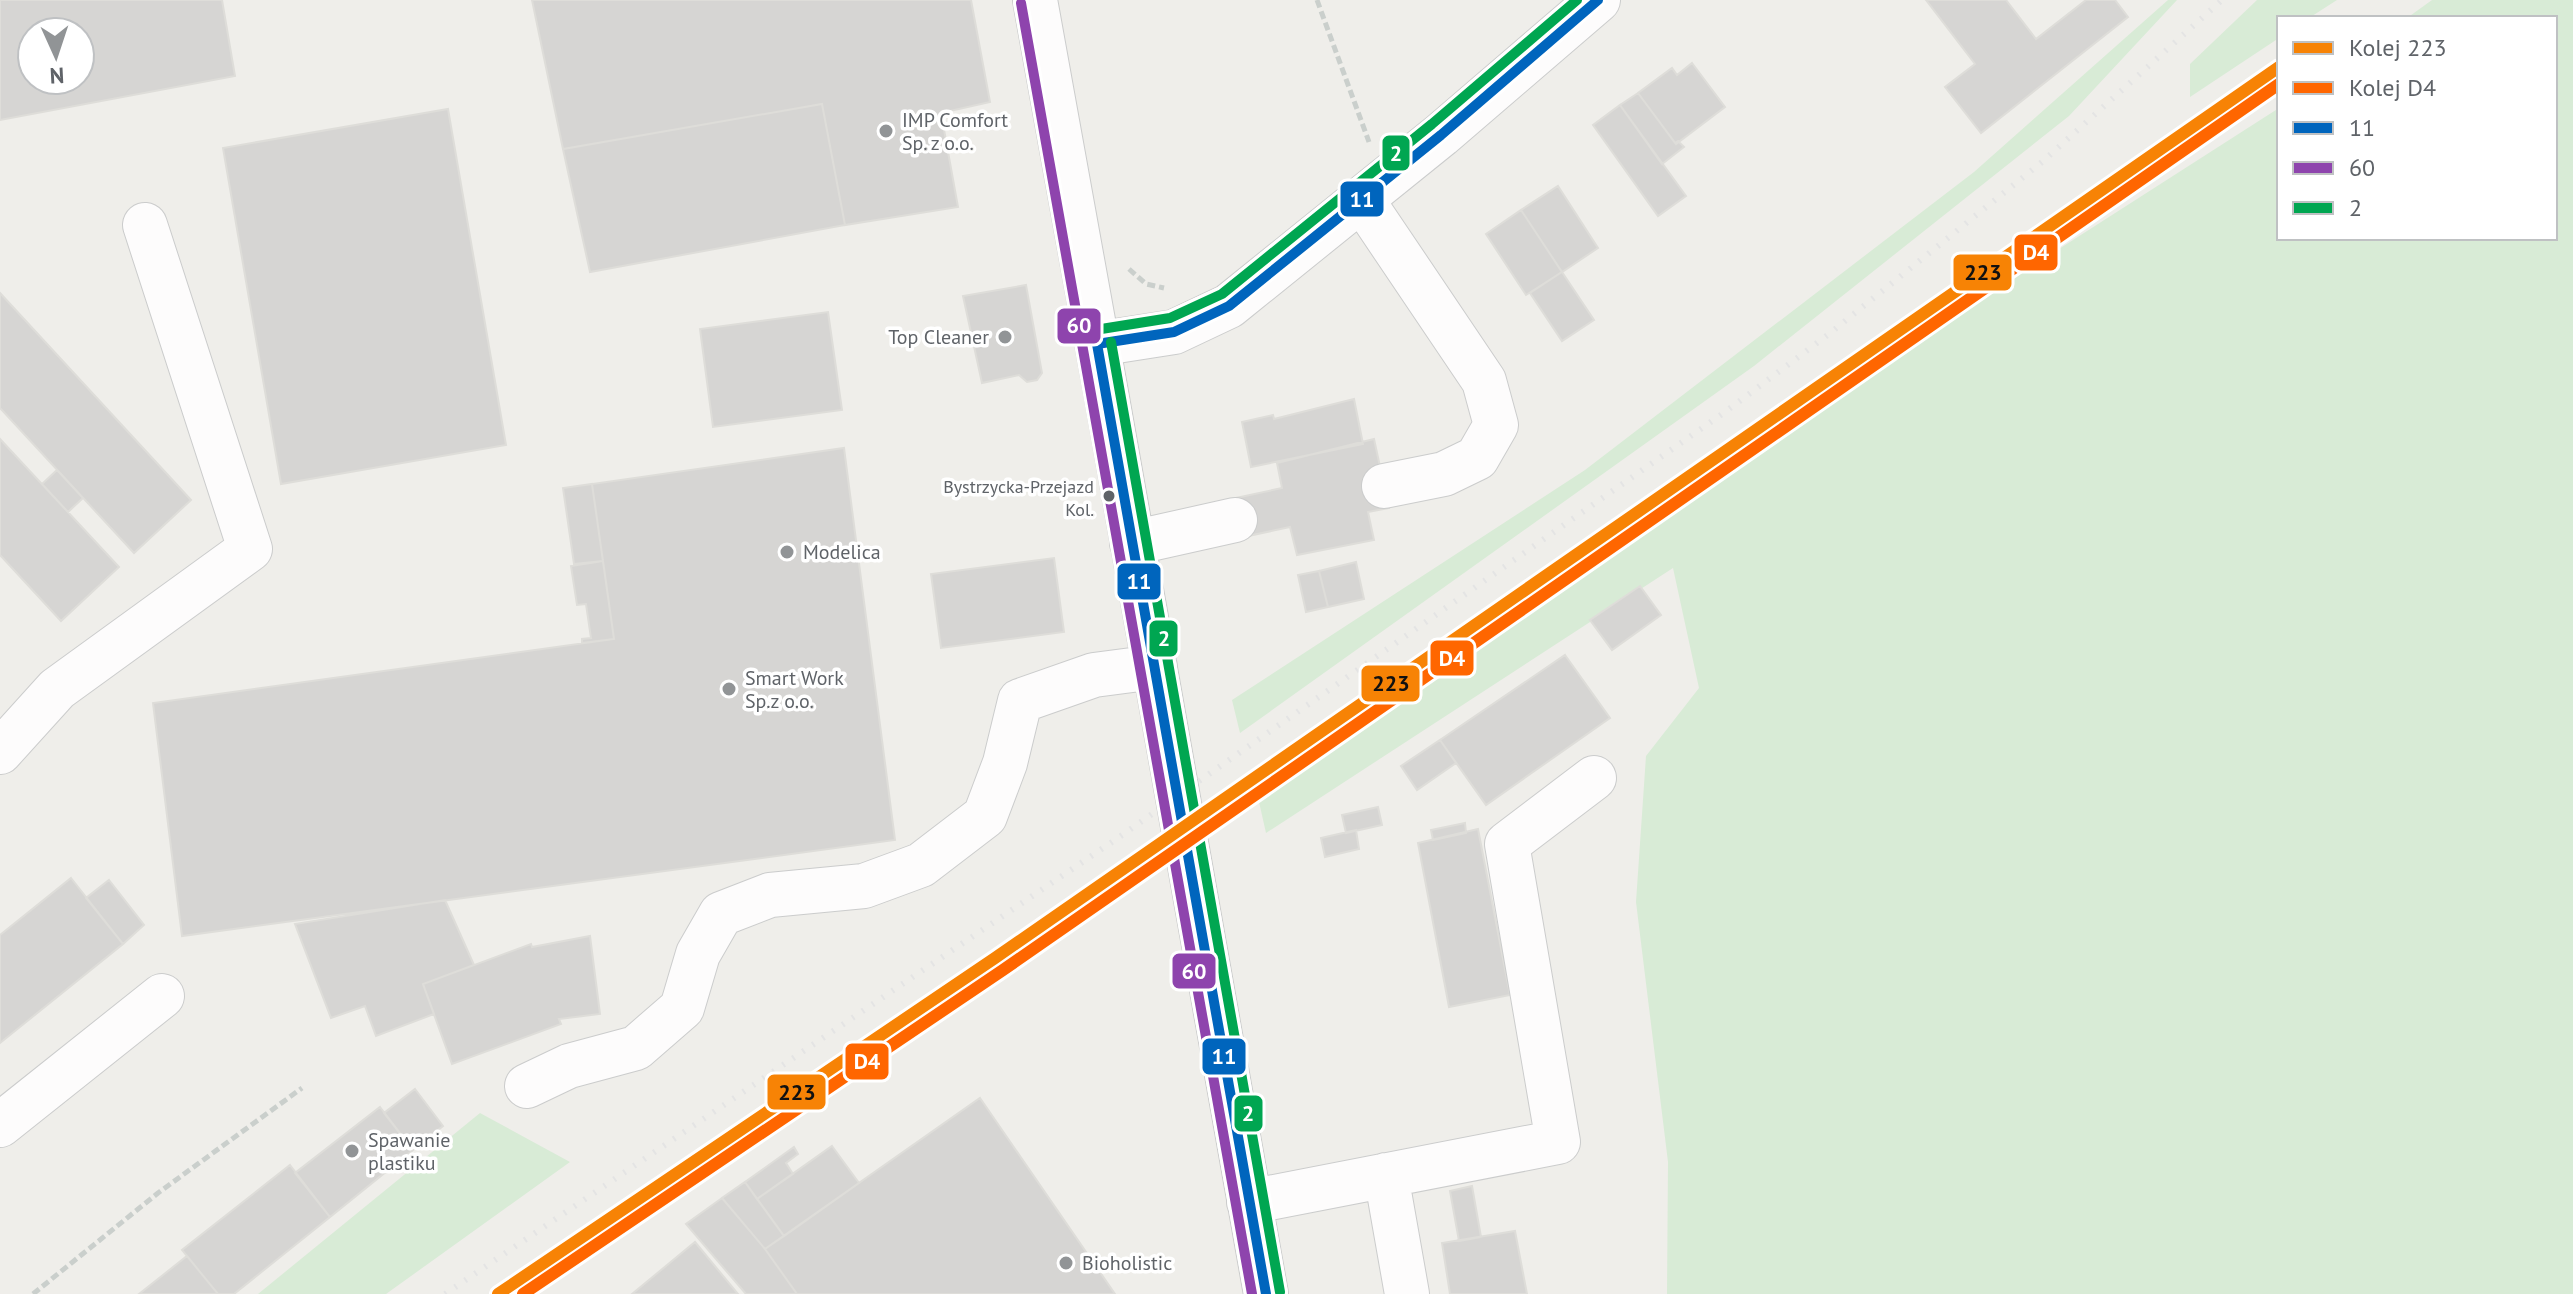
<svg xmlns="http://www.w3.org/2000/svg" width="2573" height="1294" font-family="'PT Sans',sans-serif">
  <rect width="100%" height="100%" fill="#efeeea"/>
  <!-- green -->
  <path fill="#d8ebd6" d="M2168,0H2177L2069,116L1754,366L1240,733L1232,700L1585,470L1974,172Z
    M2257,0H2337L2309,18H2279V38L2190,97V64Z
    M2432,0H2573V1294H1667L1668,1162L1636,902L1646,756L1699,688L1673,568L1266,833L1257,793L1766,449L1956,315L2279,108V238H2555V18H2407Z
    M480,1113L570,1162L386,1294H258Z"/>
  <!-- building -->
  <path fill="#d6d5d3" stroke="#deddd9" stroke-width="2" fill-rule="evenodd" d="M0,0H222L235,76L0,120ZM32,32H80V80H32Z
    M532,0H971L990,102L941,113L958,207L845,225L822,104L563,149Z
    M1926,0H2006L2036,39L2086,0H2115L2128,17L1981,133L1945,87L1975,64Z
    M1692,63L1725,107L1676,144L1638,93L1672,68L1677,75Z
    M1638,93L1675,143L1678,141L1684,147L1662,164L1620,105Z
    M822,104L845,225L590,272L563,149Z
    M1620,105L1686,196L1658,216L1593,125Z
    M448,109L506,445L281,484L223,148Z
    M1558,186L1598,248L1562,272L1521,210Z
    M1521,210L1562,272L1526,295L1486,234Z
    M1562,272L1594,320L1562,341L1530,293Z
    M1026,285L1042,373L1037,380L1027,382L1019,375L982,383L963,296Z
    M0,293L191,500L134,553L0,408Z
    M828,312L842,410L713,427L700,329Z
    M1354,399L1363,444L1251,467L1242,422L1273,415L1274,419Z
    M0,439L119,567L61,621L0,555Z
    M1374,439L1389,508L1368,512L1374,540L1297,555L1290,527L1239,538L1231,499L1282,488L1277,463Z
    M844,448L895,840L182,936L153,703L614,639L592,484Z
    M57,470L83,498L68,512L42,484Z
    M592,484L603,561L574,564L563,488Z
    M1054,558L1064,632L941,648L931,574Z
    M603,561L614,639L582,643V639L591,638L586,604L577,605L571,566Z
    M1356,562L1364,599L1328,607L1319,571Z
    M1319,571L1328,607L1306,612L1298,575Z
    M1640,586L1661,615L1612,650L1590,620Z
    M1565,655L1610,718L1486,805L1440,740Z
    M1440,740L1456,763L1417,790L1401,766Z
    M1378,807L1382,825L1346,833L1342,815Z
    M1465,823L1466,833L1433,840L1431,830Z
    M1478,829L1510,995L1449,1007L1418,843Z
    M1356,830L1359,849L1325,857L1321,838Z
    M71,878L123,944L0,1043V935Z
    M109,880L144,925L123,944L86,898Z
    M445,900L474,965L423,984L434,1014L376,1036L365,1006L331,1018L295,924Z
    M590,936L600,1014L559,1019L561,1024L452,1064L423,984L531,944L532,947Z
    M415,1089L443,1126L413,1150L384,1113Z
    M980,1098L1115,1294H797L765,1249Z
    M380,1107L413,1150L330,1217L295,1173Z
    M832,1146L859,1183L784,1236L757,1199Z
    M794,1147L798,1154L786,1163L793,1174L757,1199L745,1182Z
    M290,1165L330,1217L234,1294H218L182,1250Z
    M745,1182L784,1236L765,1249L722,1198Z
    M1472,1186L1481,1237L1459,1241L1450,1191Z
    M722,1198L765,1249L797,1294H746L686,1224Z
    M1515,1231L1527,1294H1450L1442,1243Z
    M695,1242L738,1294H632Z
    M187,1256L218,1294H139Z"/>
  <g fill="none" stroke-linecap="round" stroke-linejoin="round">
    <defs>
      <path id="minor" d="M1035,0C1114,431 1189,863 1266,1294
        M1362,200L1484,381L1496,425L1477,458L1444,474L1384,486
        M1097,344L1174,332L1229,306L1441,135L1598,0
        M1132,543L1235,520
        M0,752L57,689L250,549L145,225
        M527,1086L569,1066L636,1048L682,1008L698,954L721,914L770,895L864,886L921,865L985,816L1005,763L1020,701L1094,675L1155,667
        M0,1125L162,996
        M1386,1175L1407,1294
        M1249,1202L1558,1142L1507,844L1594,778"/>
    </defs>
    <!-- minor casing -->
    <use href="#minor" stroke="#cbcccc" stroke-width="46"/>
    <!-- path -->
    <path stroke="#cacfcc" stroke-width="5" stroke-dasharray="8 4" stroke-linecap="butt" d="M1317,0L1369,142
      M1129,269L1146,284L1164,288
      M33,1294L158,1193L302,1088"/>
    <!-- minor -->
    <use href="#minor" stroke="#fdfcfc" stroke-width="44"/>
    <!-- rail -->
    <path stroke="#e4e4e4" stroke-width="6" stroke-dasharray="2 10" stroke-linecap="butt" d="M445,1294L1115,840L1725,412L1829,334L2042,162L2222,0"/>
    <defs>
      <path id="bus-1" d="M1097,344L1266,1294
        M1097,344L1174,332L1229,306L1441,135L1598,0"/>
      <path id="bus-2" d="M1021,3L1252,1294"/>
      <path id="bus-3" d="M1095,330L1170,318L1222,294L1432,124L1577,0
        M1111,342L1280,1292"/>
    </defs>
    <!-- bus-1 casing -->
    <use href="#bus-1" stroke="#fff" stroke-width="16"/>
    <!-- bus-2 casing -->
    <use href="#bus-2" stroke="#fff" stroke-width="16"/>
    <!-- bus-3 casing -->
    <use href="#bus-3" stroke="#fff" stroke-width="16"/>
    <!-- bus-1 -->
    <use href="#bus-1" stroke="#0065bd" stroke-width="10"/>
    <!-- bus-2 -->
    <use href="#bus-2" stroke="#8e44ad" stroke-width="10"/>
    <!-- bus-3 -->
    <use href="#bus-3" stroke="#00a651" stroke-width="10"/>
    <defs>
      <path id="rail-1" d="M498,1294L995,958L2279,67"/>
      <path id="rail-2" d="M523,1294L1003,970L2279,84"/>
    </defs>
    <!-- rail-1 casing -->
    <use href="#rail-1" stroke="#fff" stroke-width="18"/>
    <!-- rail-2 casing -->
    <use href="#rail-2" stroke="#fff" stroke-width="18"/>
    <!-- rail-1 -->
    <use href="#rail-1" stroke="#f78305" stroke-width="12"/>
    <!-- rail-2 -->
    <use href="#rail-2" stroke="#f60" stroke-width="12"/>
  </g>
  <!-- markers -->
  <g fill="#919496" stroke="#fff" stroke-width="3">
    <circle cx="886" cy="131" r="8"/>
    <circle cx="1005" cy="337" r="8"/>
    <circle cx="787" cy="552" r="8"/>
    <circle cx="729" cy="689" r="8"/>
    <circle cx="352" cy="1151" r="8"/>
    <circle cx="1066" cy="1263" r="8"/>
  </g>
  <circle fill="#5f6368" stroke="#fff" stroke-width="3" cx="1109" cy="496" r="7"/>
  <g text-anchor="middle" dominant-baseline="central" stroke-width="7" stroke-linejoin="round" paint-order="stroke">
    <!-- bus labels -->
    <g font-size="18" fill="#5f6368" stroke="#fff" text-anchor="end">
      <text x="1094" y="486">Bystrzycka-Przejazd<tspan x="1094" dy="23">Kol.</tspan></text>
    </g>
    <!-- poi labels -->
    <g font-size="20" fill="#5f6368" stroke="#fff" text-anchor="start">
      <text x="902" y="120">IMP Comfort<tspan x="902" dy="23">Sp. z o.o.</tspan></text>
      <text x="989" y="337" text-anchor="end">Top Cleaner</text>
      <text x="803" y="552">Modelica</text>
      <text x="745" y="678">Smart Work<tspan x="745" dy="23">Sp.z o.o.</tspan></text>
      <text x="368" y="1140">Spawanie<tspan x="368" dy="23">plastiku</tspan></text>
      <text x="1082" y="1263">Bioholistic</text>
    </g>
  </g>
  <g stroke="#fff" stroke-width="3">
    <rect x="1381" y="134" width="30" height="38" rx="8" fill="#00a651"/>
    <rect x="1339" y="180" width="46" height="38" rx="8" fill="#0065bd"/>
    <rect x="2013" y="233" width="46" height="39" rx="8" fill="#f60"/>
    <rect x="1952" y="253" width="61" height="39" rx="8" fill="#f78305"/>
    <rect x="1056" y="307" width="46" height="38" rx="8" fill="#8e44ad"/>
    <rect x="1116" y="562" width="46" height="39" rx="8" fill="#0065bd"/>
    <rect x="1148" y="619" width="31" height="39" rx="8" fill="#00a651"/>
    <rect x="1429" y="639" width="46" height="38" rx="8" fill="#f60"/>
    <rect x="1360" y="664" width="61" height="39" rx="8" fill="#f78305"/>
    <rect x="1171" y="952" width="46" height="38" rx="8" fill="#8e44ad"/>
    <rect x="1201" y="1037" width="46" height="39" rx="8" fill="#0065bd"/>
    <rect x="844" y="1042" width="46" height="39" rx="8" fill="#f60"/>
    <rect x="766" y="1073" width="61" height="38" rx="8" fill="#f78305"/>
    <rect x="1233" y="1094" width="31" height="39" rx="8" fill="#00a651"/>
  </g>
  <g font-size="22" text-anchor="middle" font-weight="bold" fill="#fff">
    <text x="1396" y="161">2</text>
    <text x="1362" y="207">11</text>
    <text x="2036" y="260">D4</text>
    <text x="1079" y="333">60</text>
    <text x="1139" y="589">11</text>
    <text x="1164" y="646">2</text>
    <text x="1452" y="666">D4</text>
    <text x="1194" y="979">60</text>
    <text x="1224" y="1064">11</text>
    <text x="867" y="1069">D4</text>
    <text x="1248" y="1121">2</text>
  </g>
  <g font-size="22" text-anchor="middle" font-weight="bold" fill="#111">
    <text x="1983" y="280">223</text>
    <text x="1391" y="691">223</text>
    <text x="797" y="1100">223</text>
  </g>
  <!-- legend -->
  <rect x="2277" y="16" width="280" height="224" fill="#ffffff" stroke="#bfc1c3" stroke-width="2"/>
  <rect x="2293" y="42" width="40" height="12" fill="#f78305" stroke="#bfc1c3" stroke-width="2"/>
  <text x="2349" y="56" font-size="24" fill="#5f6368">Kolej 223</text>
  <rect x="2293" y="82" width="40" height="12" fill="#ff6600" stroke="#bfc1c3" stroke-width="2"/>
  <text x="2349" y="96" font-size="24" fill="#5f6368">Kolej D4</text>
  <rect x="2293" y="122" width="40" height="12" fill="#0065bd" stroke="#bfc1c3" stroke-width="2"/>
  <text x="2349" y="136" font-size="24" fill="#5f6368">11</text>
  <rect x="2293" y="162" width="40" height="12" fill="#8e44ad" stroke="#bfc1c3" stroke-width="2"/>
  <text x="2349" y="176" font-size="24" fill="#5f6368">60</text>
  <rect x="2293" y="202" width="40" height="12" fill="#00a651" stroke="#bfc1c3" stroke-width="2"/>
  <text x="2349" y="216" font-size="24" fill="#5f6368">2</text>
  <!-- north arrow -->
  <g transform="translate(56 56) rotate(177)"><circle r="38" fill="#ffffff" stroke="#bfc1c3" stroke-width="2"/>
  <path d="M0-6L14 30L0 20L-14 30Z" fill="#919496"/>
  <text y="-12" font-size="22" font-weight="bold" text-anchor="middle" fill="#5f6368">N</text>
  </g>
</svg>
